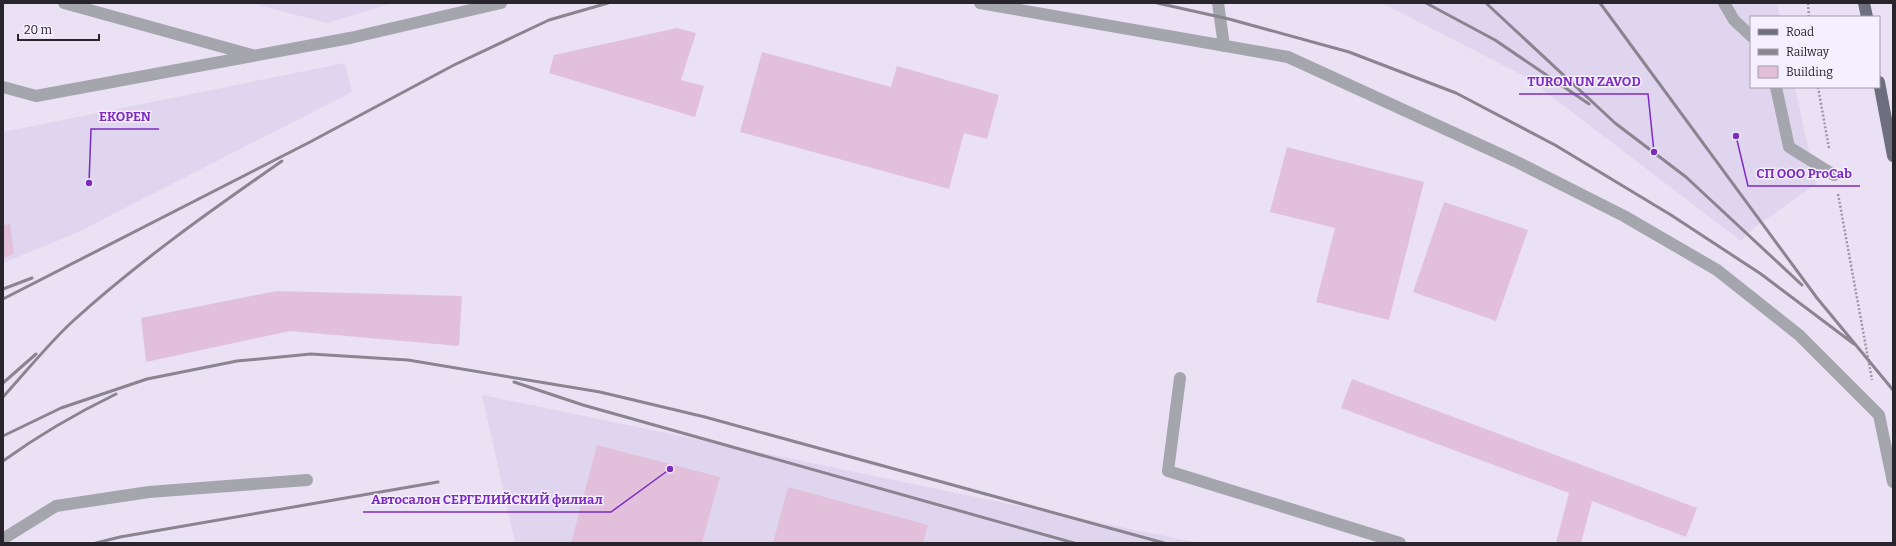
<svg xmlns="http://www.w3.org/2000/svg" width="1896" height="546" font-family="Bitter,serif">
  <rect width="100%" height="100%" fill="#eae1f4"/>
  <!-- built -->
  <path fill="#e0d5ef" d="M250,3H393L327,23Z
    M1382,3H1777L1780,17H1751V87H1795L1816,184L1755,227L1741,241L1526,77Z
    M345,63L352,92L74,234L3,263V132Z
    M482,395L1199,543H515Z"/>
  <!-- building -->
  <path fill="#e2c0dc" d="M677,28L696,33L681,80L704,86L695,117L549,73L554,55Z
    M762,52L891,87L897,66L999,95L987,139L964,133L949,189L740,132Z
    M1287,147L1424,182L1389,320L1316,302L1335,228L1270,212Z
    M1444,202L1528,230L1496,321L1413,292Z
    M10,224L14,254L3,258V225Z
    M276,291L462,296L459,346L290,331L146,362L141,318Z
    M1352,379L1697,508L1686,537L1592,501L1581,543H1556L1569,493L1341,408Z
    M597,445L720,477L702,543H571Z
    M788,487L928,525L923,543H773Z"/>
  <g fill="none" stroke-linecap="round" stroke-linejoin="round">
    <!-- path -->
    <path stroke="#9d97a5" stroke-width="2.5" stroke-dasharray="2 2" stroke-linecap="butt" d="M1808,3L1809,17
      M1818,87L1829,148
      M1838,194L1872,380"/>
    <!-- minor -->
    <path stroke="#a4a5ad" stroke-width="12" d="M64,3L252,55
      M980,3L1288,57L1515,161L1624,216L1717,270L1799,335L1879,415L1893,482
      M1218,3L1224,46
      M1724,3L1734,20L1751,36
      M3,87L36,96L350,38L501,3
      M1776,87L1789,147L1834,175
      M1180,378L1168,471L1400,543
      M3,539L56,506L149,492L307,480"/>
    <!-- major -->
    <path stroke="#6d6f7e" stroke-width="12" d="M1864,3L1867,17
      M1879,82L1893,156"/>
    <!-- rail -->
    <path stroke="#8a8491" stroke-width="3" d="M1157,3L1229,19L1349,52L1456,93L1555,145L1671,215L1761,274L1854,344
      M1426,3L1495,40L1589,104
      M1486,3L1615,123L1686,177L1802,285
      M1600,3L1817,298L1893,390
      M3,289L32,278
      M3,299L310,142L454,65L549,20L608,3
      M514,382L583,405L1074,543
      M3,383L36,354
      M3,397C26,372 48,344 73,321C138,262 210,211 282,161
      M3,436L61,408L147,379L237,361L311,354L408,360L600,392L705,417L1164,543
      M3,461C39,435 77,413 116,394
      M96,543L120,537L438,482"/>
  </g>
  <!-- callouts -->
  <path fill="none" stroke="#7b2cbf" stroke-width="1.5" d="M1654 152L1648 94H1519M89 183L91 129H159M1736 136L1748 186H1860M670 469L611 512H363"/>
  <g fill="#7b2cbf" stroke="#f6efff" stroke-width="1.5">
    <circle cx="1654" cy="152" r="4"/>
    <circle cx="89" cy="183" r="4"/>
    <circle cx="1736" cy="136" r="4"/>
    <circle cx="670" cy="469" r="4"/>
  </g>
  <g font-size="13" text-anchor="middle" font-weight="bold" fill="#7b2cbf" stroke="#f6efff" stroke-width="3" stroke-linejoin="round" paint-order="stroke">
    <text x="1584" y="86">TURON UN ZAVOD</text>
    <text x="125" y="121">EKOPEN</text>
    <text x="1804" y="178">СП ООО ProCab</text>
    <text x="487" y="504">Автосалон СЕРГЕЛИЙСКИЙ филиал</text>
  </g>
  <!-- border -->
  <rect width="1896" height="546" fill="none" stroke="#28252c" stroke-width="8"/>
  <!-- legend -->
  <rect x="1750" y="16" width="130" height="72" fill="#f6efff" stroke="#a49eab"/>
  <rect x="1758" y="29" width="20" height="6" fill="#6d6f7e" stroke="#a49eab"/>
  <text x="1786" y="36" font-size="12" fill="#28252c">Road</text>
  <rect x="1758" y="49" width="20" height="6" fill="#8a8491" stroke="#a49eab"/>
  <text x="1786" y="56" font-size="12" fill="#28252c">Railway</text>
  <rect x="1758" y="66" width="20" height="12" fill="#e2c0dc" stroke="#a49eab"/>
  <text x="1786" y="76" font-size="12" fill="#28252c">Building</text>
  <!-- scale -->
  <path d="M18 34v6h81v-6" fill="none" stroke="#28252c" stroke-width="2"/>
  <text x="24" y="34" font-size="12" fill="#28252c" stroke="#f6efff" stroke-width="3" paint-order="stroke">20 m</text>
</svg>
